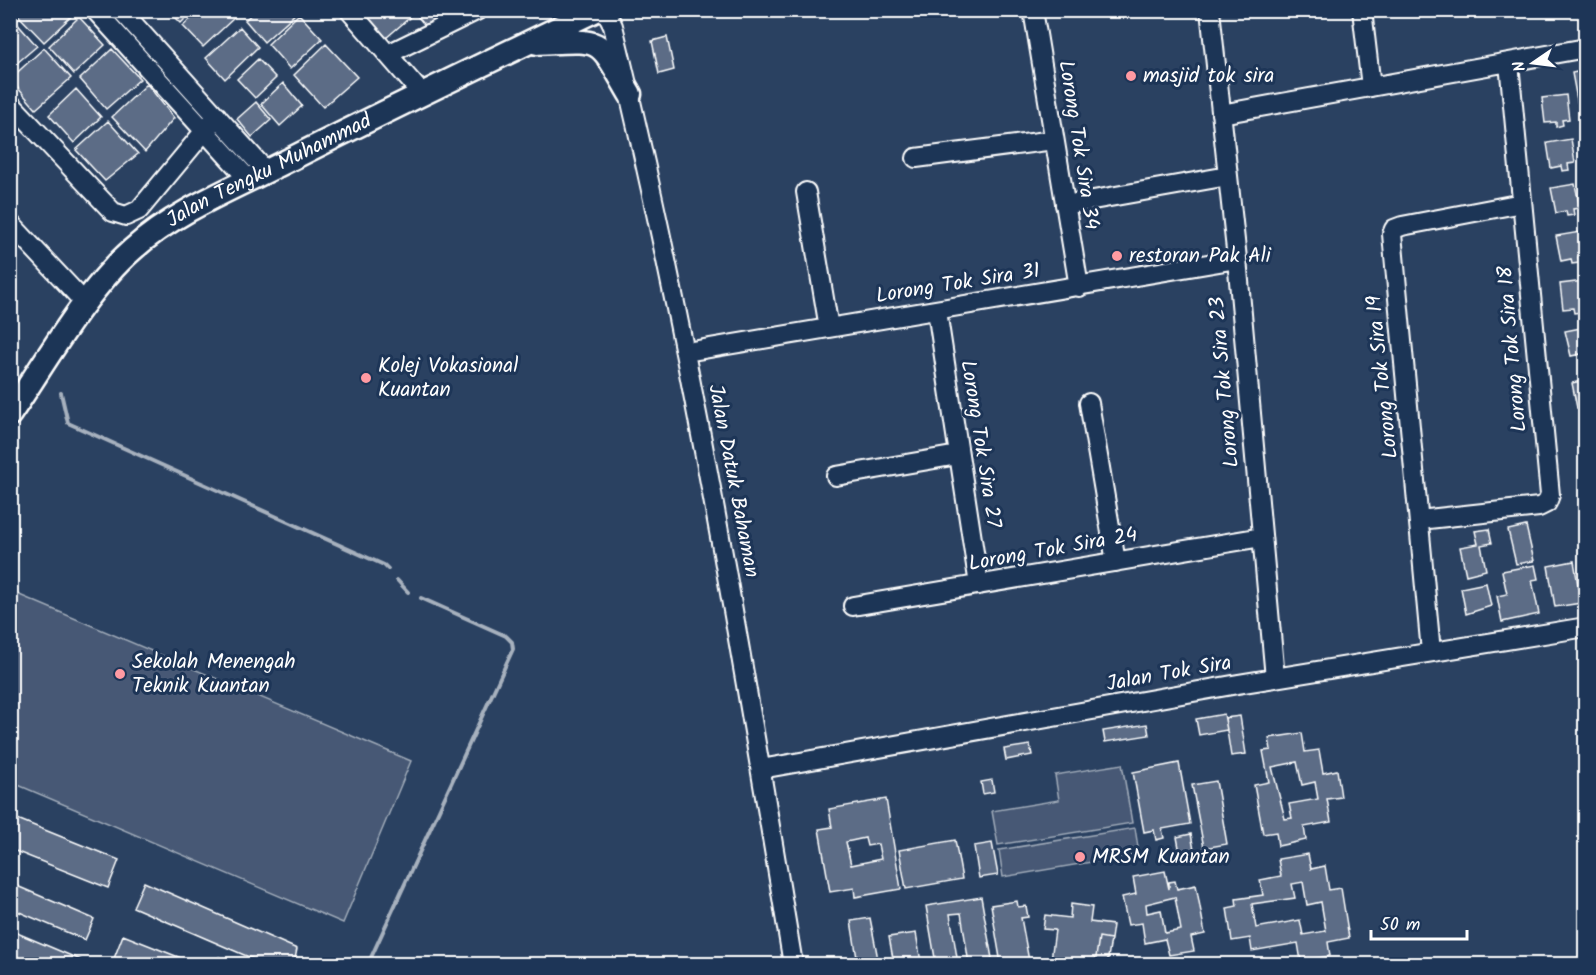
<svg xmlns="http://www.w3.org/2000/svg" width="1596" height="975" font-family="Kalam,sans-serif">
  <rect width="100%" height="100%" fill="#2a4161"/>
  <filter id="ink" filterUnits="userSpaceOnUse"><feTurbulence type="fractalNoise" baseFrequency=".0167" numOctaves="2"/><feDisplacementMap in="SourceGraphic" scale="12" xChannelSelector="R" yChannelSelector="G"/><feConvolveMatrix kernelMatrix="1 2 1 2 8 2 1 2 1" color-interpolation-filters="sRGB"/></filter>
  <g filter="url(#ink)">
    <!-- green -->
    <path fill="#465975" stroke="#a2acba" stroke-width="1.5" d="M10,591L411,761L343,923L11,782Z
      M1122,764L1132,823L998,845L992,811L1059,800L1055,775Z
      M1135,828L1139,854L1003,877L999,850Z"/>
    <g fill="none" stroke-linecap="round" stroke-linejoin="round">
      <!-- stream -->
      <path stroke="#a7b1be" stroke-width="4" d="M61,393L68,423L384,565L388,569
        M397,580L408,592
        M368,964L513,649L512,642L506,636L421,598"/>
    </g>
    <!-- building -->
    <path fill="#5b6c86" stroke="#fff" stroke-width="1.5" fill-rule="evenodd" d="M21,10H74L76,12L44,42L17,14Z
      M168,10H194L181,23Z
      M200,10H228L234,18L203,47L183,26Z
      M256,10H296L297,12L264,42L245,20Z
      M361,10H412L415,13L386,38Z
      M412,10H448L428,29Z
      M299,14L322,39L290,69L268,44Z
      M79,17L105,45L74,74L49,46Z
      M13,19L37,46L10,69V21Z
      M240,27L258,47L225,79L206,58Z
      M667,37L674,70L659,74L652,41Z
      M326,44L357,77L323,107L294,75Z
      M44,48L71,78L36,109L10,79Z
      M112,49L140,79L106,109L80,79Z
      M258,59L276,78L255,98L237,79Z
      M1586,70V115L1580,116L1572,73Z
      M283,83L302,106L280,126L261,104Z
      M147,84L174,118L145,152L112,117Z
      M76,89L101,117L74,143L49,115Z
      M1566,95L1569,119L1562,120L1563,125L1556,127V122L1545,123L1542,98Z
      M256,102L271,120L252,137L237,119Z
      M108,121L138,154L105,181L76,150Z
      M1571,139L1575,163L1568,164L1569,170L1562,171L1561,166L1551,168L1547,143Z
      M1575,184L1580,208L1573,209L1574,215L1567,216L1566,211L1556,213L1551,188Z
      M1580,232L1584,256L1578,257L1579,263L1572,264L1571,259L1561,261L1556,236Z
      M1584,281L1586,306H1580L1581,312L1574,313L1573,308L1563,309L1560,284Z
      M1586,327V357L1582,358L1581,354L1571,356L1565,331Z
      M1586,380V406L1577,408L1572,383Z
      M1526,526L1534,561L1516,564L1508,530Z
      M1489,529L1492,543L1481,545L1486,570L1466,575L1460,547L1478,544L1475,531Z
      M1574,561L1581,603L1555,607L1548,566Z
      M1535,565L1538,579L1532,580L1539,614L1502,622L1497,596L1507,594L1502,571Z
      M1486,583L1491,606L1466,614L1461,588Z
      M1224,714L1227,730L1199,735L1196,719Z
      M1240,716L1246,754L1231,756L1225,718Z
      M1147,724L1149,735L1105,742L1103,731Z
      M1302,733L1305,752L1319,750L1323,773L1337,770L1341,797L1327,799L1331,822L1304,827L1306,840L1278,846L1276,832L1263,834L1254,785L1269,782L1263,751L1271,750L1269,738ZM1297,762L1302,785L1315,782L1318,799L1289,804L1292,818L1285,819L1272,767Z
      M1030,745L1032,755L1006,760L1004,749Z
      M1179,763L1190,824L1162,829L1164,838L1156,840L1154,830L1144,832L1133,772Z
      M992,780L994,792L983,794L981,782Z
      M1216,781L1227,844L1204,848L1192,785Z
      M886,799L901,889L855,897L854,888L830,892L819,829L832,827L829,809ZM865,838L867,846L878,844L881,859L851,865L846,842Z
      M10,816L119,860L108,888L10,849Z
      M1191,834L1194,850L1180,853L1177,837Z
      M955,840L962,879L906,889L899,850Z
      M992,843L998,875L979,878L974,846Z
      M1308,854L1311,869L1325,866L1329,890L1341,888L1349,938L1328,942L1330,956L1301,961L1298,943L1252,951L1250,938L1232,941L1227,908L1237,906L1236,899L1263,895L1260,880L1281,876L1278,859ZM1303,882L1307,905L1321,902L1326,931L1303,935L1300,920L1256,928L1252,904L1295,898L1292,884Z
      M1165,871L1169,889V882L1175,881L1177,889L1196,885L1205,934L1191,937L1194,951L1169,955L1165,939L1145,943L1142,923L1128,925L1122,897L1136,894L1133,877ZM1175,897L1181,930L1165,933L1161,910L1147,913L1146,904Z
      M144,882L297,949L294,964H265L133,907Z
      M10,883L94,919L85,940L10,908Z
      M981,897L993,964H969L961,913L950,914L958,964H936L926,906Z
      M1017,901L1018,907L1026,906L1028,917L1021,918L1029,961L1036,960L1037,964H1001L991,905Z
      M1071,904L1092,907L1090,922L1113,925L1111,939L1099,937L1095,964H1066V962L1051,960L1055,930L1043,929L1045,915L1070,918Z
      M870,918L879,964H858L851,921Z
      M10,930L81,960L80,964H17L10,962Z
      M916,933L921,962L894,964L889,937Z
      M123,935L196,964H122L113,961Z
      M1099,937L1111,939L1107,964H1095Z
      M219,957L236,964H216Z"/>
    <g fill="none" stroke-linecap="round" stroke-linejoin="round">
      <defs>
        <path id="minor" d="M95,10L249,180
          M121,10L266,171
          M349,10L422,94
          M605,10L613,26C689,336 741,650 793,964
          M1033,10L1079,287
          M1210,10L1237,259L1275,678
          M1362,10L1371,87
          M388,54L478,10
          M10,103L113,212L126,216L139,210L217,116
          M1221,114L1586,48
          M916,158L1054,140
          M806,192L829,328
          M1065,205L1228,176
          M10,223L86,304
          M937,311L979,585
          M686,352L1237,259
          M1089,403L1116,562
          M836,476L958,455
          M1419,520L1539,507L1547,503L1550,495L1509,63
          M853,606L1262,537
          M1431,652L1392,234L1394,229L1402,226L1522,203
          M761,769L1238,684L1586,627"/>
        <g id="major">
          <path d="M537,43C606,40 596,36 630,94"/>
          <path id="s1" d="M10,414C45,363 86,290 132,250C174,212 231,189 281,164C385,111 490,61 596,10"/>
        </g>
      </defs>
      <!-- minor casing -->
      <use href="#minor" stroke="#fff" stroke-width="22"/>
      <!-- major casing -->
      <use href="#major" stroke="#fff" stroke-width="27"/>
      <!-- minor -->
      <use href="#minor" stroke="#1d3557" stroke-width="18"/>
      <!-- major -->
      <use href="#major" stroke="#1d3557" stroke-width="22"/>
    </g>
  </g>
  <!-- markers -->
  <g fill="#ff9aa2" stroke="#1d3557" stroke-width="2">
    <circle cx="1131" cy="76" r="6"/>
    <circle cx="1117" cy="256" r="6"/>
    <circle cx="366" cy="378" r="6"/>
    <circle cx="120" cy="674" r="6"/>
    <circle cx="1080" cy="857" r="6"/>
  </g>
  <g text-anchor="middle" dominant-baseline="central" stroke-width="6" stroke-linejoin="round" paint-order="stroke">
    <!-- poi labels -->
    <g font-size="21" fill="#fff" stroke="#1d3557" text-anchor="start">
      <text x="1143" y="76">masjid tok sira</text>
      <text x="1129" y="256">restoran Pak Ali</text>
      <text x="378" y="366">Kolej Vokasional<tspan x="378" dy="24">Kuantan</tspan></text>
      <text x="132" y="662">Sekolah Menengah<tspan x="132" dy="24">Teknik Kuantan</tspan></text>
      <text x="1092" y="857">MRSM Kuantan</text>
    </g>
    <!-- street labels -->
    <g font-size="21" fill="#fff" stroke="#1d3557">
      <text transform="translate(1078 145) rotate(81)">Lorong Tok Sira 34</text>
      <text stroke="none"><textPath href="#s1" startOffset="364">Jalan Tengku Muhammad</textPath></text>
      <text transform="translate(958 284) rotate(-9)">Lorong Tok Sira 31</text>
      <text transform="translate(1513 349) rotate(-95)">Lorong Tok Sira 18</text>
      <text transform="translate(1383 377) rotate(-96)">Lorong Tok Sira 19</text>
      <text transform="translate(1225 382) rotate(-95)">Lorong Tok Sira 23</text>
      <text transform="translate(980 444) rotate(81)">Lorong Tok Sira 27</text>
      <text transform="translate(733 481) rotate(79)">Jalan Datuk Bahaman</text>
      <text transform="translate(1053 550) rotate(-10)">Lorong Tok Sira 24</text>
      <text transform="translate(1169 674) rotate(-10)">Jalan Tok Sira</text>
    </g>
  </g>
  <!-- margin -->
  <rect width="1596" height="975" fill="none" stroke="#1d3557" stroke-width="36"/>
  <rect x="18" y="18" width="1560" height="939" fill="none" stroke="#fff" stroke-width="2" filter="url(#ink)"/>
  <!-- north arrow -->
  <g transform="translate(1533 63) rotate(256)" stroke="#1d3557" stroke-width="4.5" paint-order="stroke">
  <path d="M0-4.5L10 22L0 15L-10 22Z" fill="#ffffff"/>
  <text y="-9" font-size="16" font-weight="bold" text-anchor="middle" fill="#ffffff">N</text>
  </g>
  <!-- scale -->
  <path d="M1371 930v9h96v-9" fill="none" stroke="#ffffff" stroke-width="3"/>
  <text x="1380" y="930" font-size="18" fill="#ffffff" stroke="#1d3557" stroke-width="4.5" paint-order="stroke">50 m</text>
</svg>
